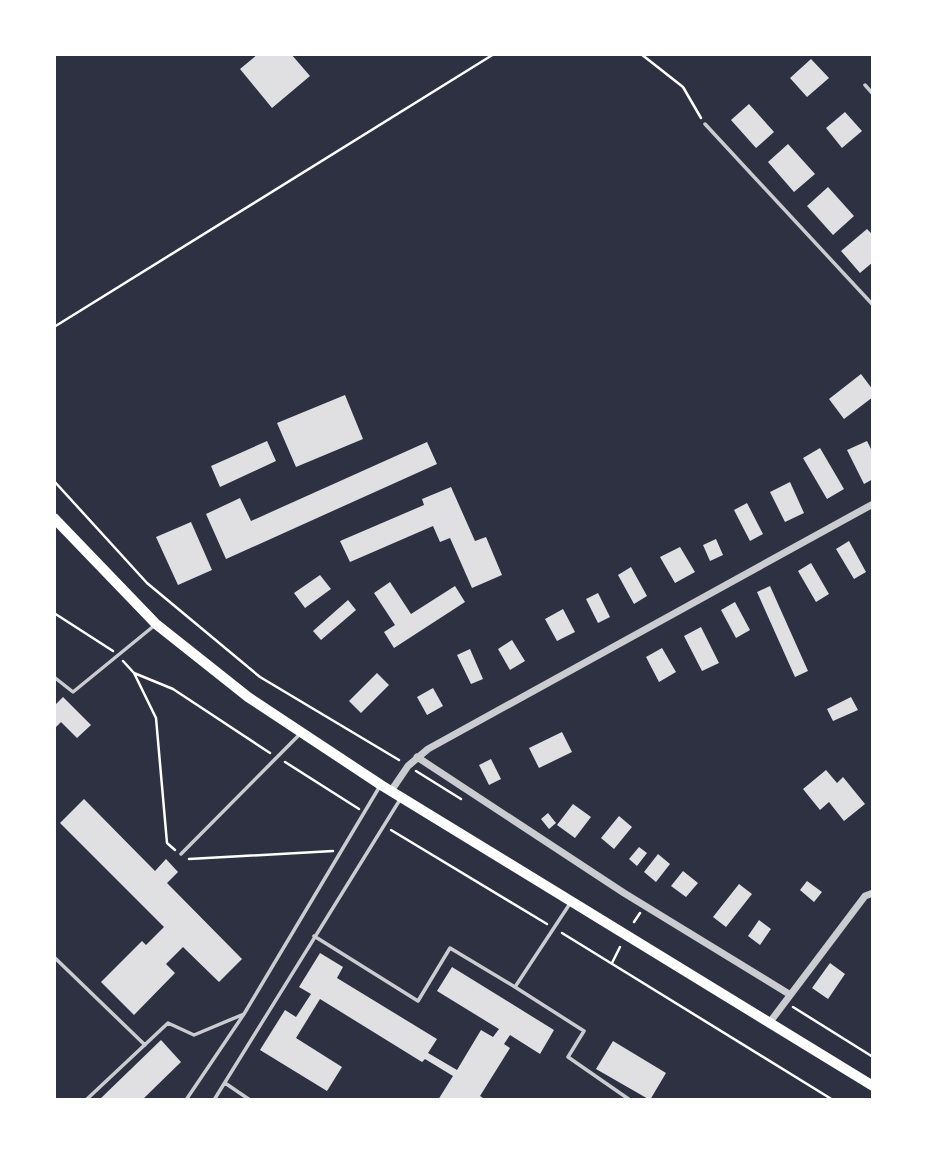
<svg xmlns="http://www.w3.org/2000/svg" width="927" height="1154" font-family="'Exo 2',sans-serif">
  <rect width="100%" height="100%" fill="#2d3142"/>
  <!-- building -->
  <path fill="#e0e0e3" d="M258,54H291L310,76L272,108L240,69Z
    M811,59L829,78L807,97L790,78Z
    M749,104L774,132L756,148L731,120Z
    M845,112L862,131L842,148L826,128Z
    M788,144L815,174L794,192L768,162Z
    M828,187L854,216L833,235L807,206Z
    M867,229L873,235V262L860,273L841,251Z
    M861,374L873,390V397L844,419L829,399Z
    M345,395L363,439L296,467L277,423Z
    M267,441L276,461L220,487L211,466Z
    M867,441L873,453V479L864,484L847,450Z
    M427,442L437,464L226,559L206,514L240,498L251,521Z
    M820,448L844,489L827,499L803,458Z
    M790,482L804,513L785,522L770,492Z
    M451,487L475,541L486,537L502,575L472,588L450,538L440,542L433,526L350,562L340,541L424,505L422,499Z
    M747,503L763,534L750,541L734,510Z
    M191,522L212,570L178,585L156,537Z
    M716,539L723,555L710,561L703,545Z
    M849,541L866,572L854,579L836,549Z
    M680,547L695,572L675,583L660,557Z
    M811,563L829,594L816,602L798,571Z
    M631,567L647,596L634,604L618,575Z
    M320,575L331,589L305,608L294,593Z
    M390,582L411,614L455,586L465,602L394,648L384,632L395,625L374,593Z
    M770,586L808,671L795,677L757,592Z
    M598,593L610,617L598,623L586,599Z
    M348,600L356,610L321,640L313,631Z
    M735,602L750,630L736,638L721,610Z
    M563,609L575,632L557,641L545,619Z
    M701,627L719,663L702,671L684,636Z
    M512,640L525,661L510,670L498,649Z
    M662,648L676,672L659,682L646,657Z
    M470,649L483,679L471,684L457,655Z
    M377,673L389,685L361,713L349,701Z
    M433,688L443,706L427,715L417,697Z
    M63,697L91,725L77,738L61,722L54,729V706Z
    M851,697L858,710L833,721L827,709Z
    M562,732L572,752L539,768L529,748Z
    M491,759L501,779L489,785L479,765Z
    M826,770L837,783L843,777L865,804L844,821L829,802L820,810L803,789Z
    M84,799L155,871L166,859L178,872L167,883L242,959L219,982L183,947L166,964L175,973L134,1015L101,982L142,941L146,945L164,927L60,823Z
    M573,804L591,817L575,838L557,825Z
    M548,813L556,823L549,829L541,819Z
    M619,816L632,827L614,849L601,838Z
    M639,847L647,853L637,866L629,859Z
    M658,854L670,864L656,882L644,872Z
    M683,871L698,883L686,897L671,886Z
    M807,881L822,892L814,902L800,890Z
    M739,884L752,894L726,927L713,917Z
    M759,920L771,929L760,945L748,936Z
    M320,953L343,967L337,978L437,1039L428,1053L457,1070L481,1030L493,1037L499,1029L437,991L452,967L554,1030L540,1054L510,1035L504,1044L510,1048L480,1096L486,1100H438L453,1076L425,1059L422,1062L320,999L296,1038L342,1067L327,1091L260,1050L285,1010L296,1017L311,994L299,987Z
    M830,963L845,974L828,999L812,988Z
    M161,1040L181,1062L142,1100H99Z
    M613,1041L666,1073L650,1100L596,1069Z"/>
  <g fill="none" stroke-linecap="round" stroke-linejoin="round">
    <!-- path -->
    <path stroke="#fff" stroke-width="2.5" d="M641,54L683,87L701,118
      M54,327L494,54
      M54,481L147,583L260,677L399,760
      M54,613L113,651
      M123,661L134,673L156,718L167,843L175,850
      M134,673L173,689L270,753
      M285,762L359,809
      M416,771L461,799
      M391,830L547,924
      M189,859L333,851
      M634,922L640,913
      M562,933L833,1100
      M612,963L620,947
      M793,1007L873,1057"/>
    <!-- service -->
    <path stroke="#caccd0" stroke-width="3.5" d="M865,85L873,94
      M705,124L873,305
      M54,677L73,692L155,625
      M181,854L299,735
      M571,902L515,987L584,1031L568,1057L630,1100
      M314,936L418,1001L450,948L515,987
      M54,957L145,1045
      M225,1083L250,1100
      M86,1100L168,1023L194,1035L244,1014
      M186,1100L244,1014L380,786
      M214,1100L401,798"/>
    <!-- minor -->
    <path stroke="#caccd0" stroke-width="7" d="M417,757L624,893L789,994
      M391,791L408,766L428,749L873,504
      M770,1022L865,896L873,893"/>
    <!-- primary -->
    <path stroke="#fff" stroke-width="10" d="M54,518L156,624L248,697L381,785L873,1086"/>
  </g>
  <!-- border -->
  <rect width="927" height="1154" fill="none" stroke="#ffffff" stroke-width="112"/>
</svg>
